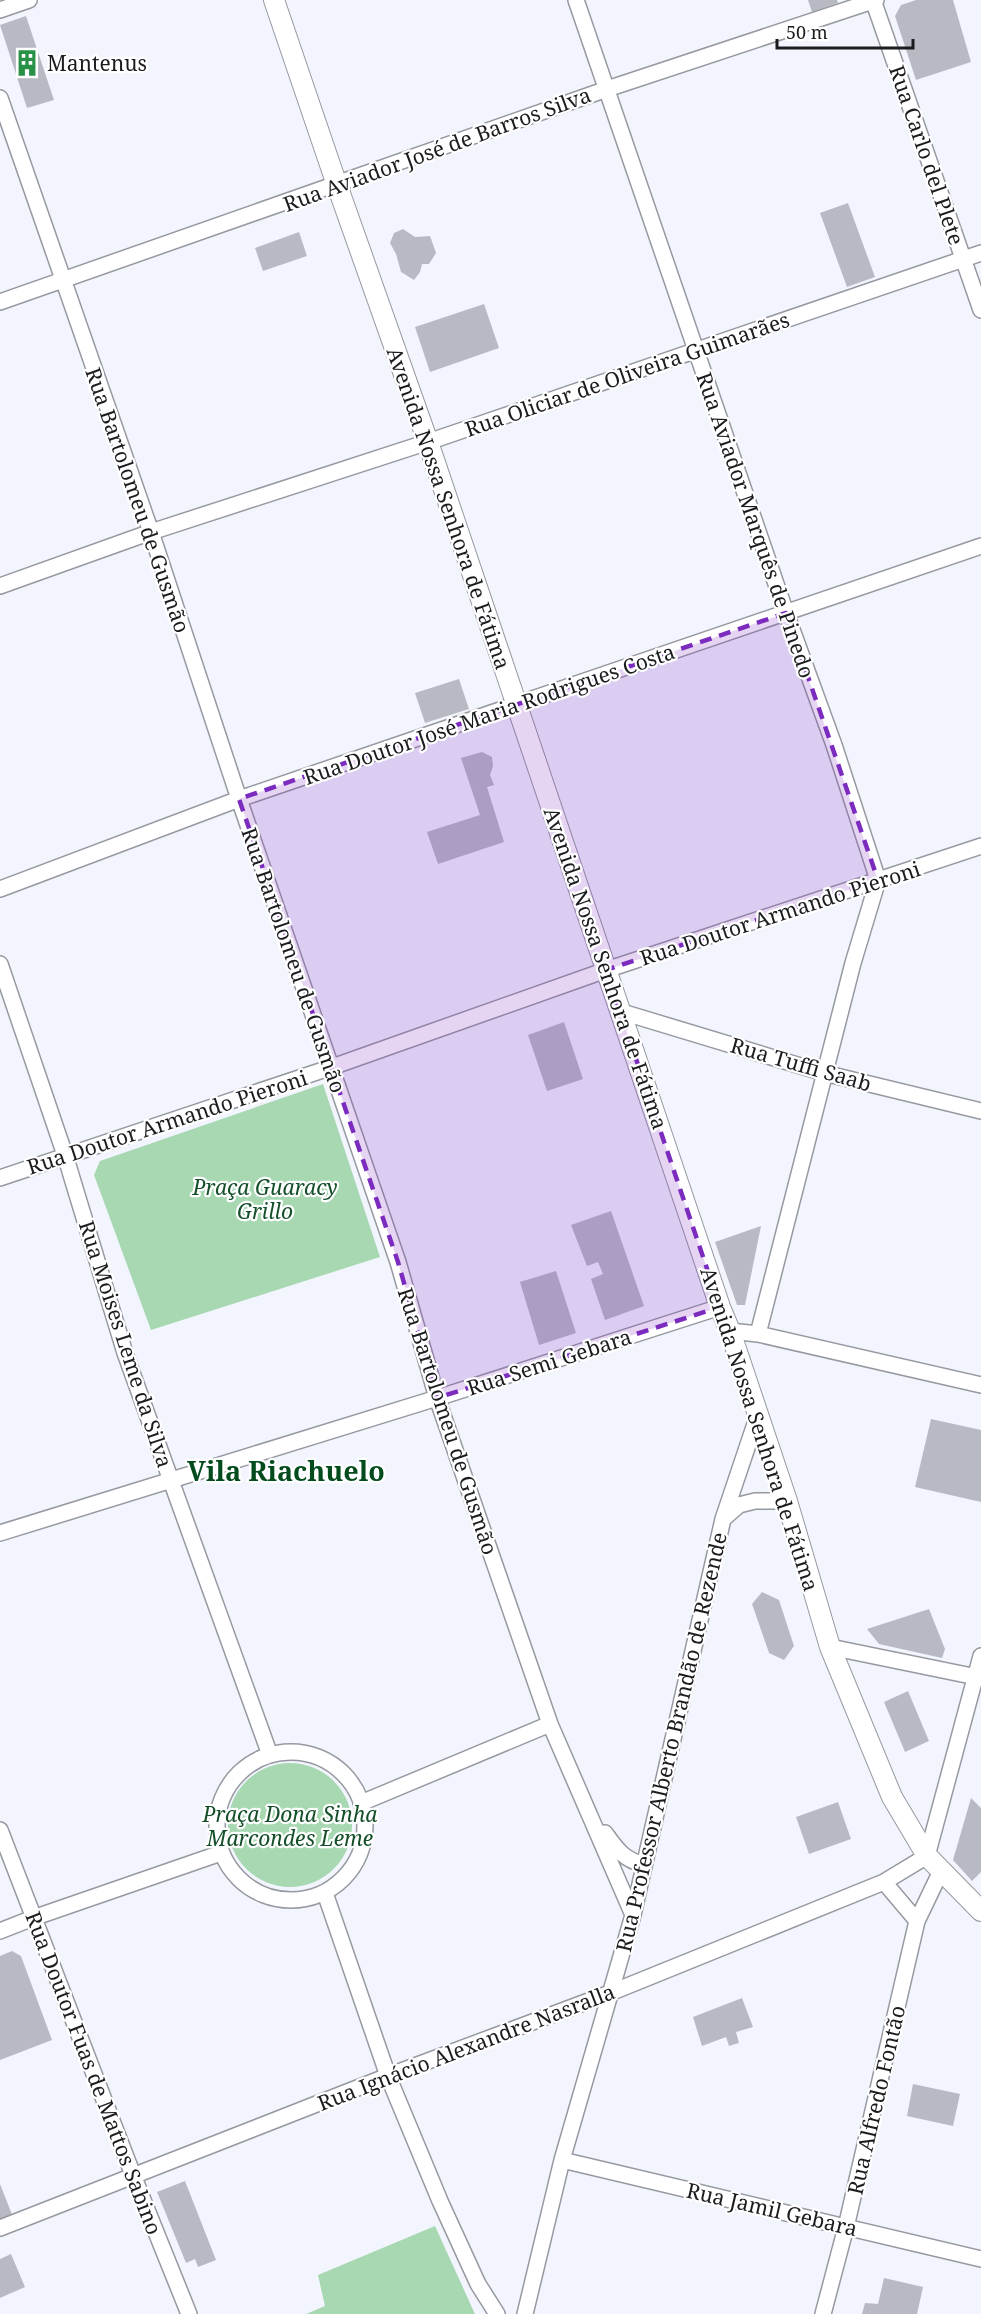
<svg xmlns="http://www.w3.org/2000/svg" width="981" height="2314" font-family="'Noto Serif',serif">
  <rect width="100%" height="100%" fill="#f3f5fe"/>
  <!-- green -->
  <path fill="#a7d8b2" d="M323,1084L380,1257L151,1330L94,1175L100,1161Z
    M228 1825a62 62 0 1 1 124 0a62 62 0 1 1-124 0Z
    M435,2226L475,2314H306L325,2306L318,2275Z"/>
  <!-- building -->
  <path fill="#b8bac3" d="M808,0H837L838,3L812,12Z
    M916,0H953L971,62L916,80L895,16L901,5Z
    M26,16L54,100L27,108L0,25Z
    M848,203L875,277L847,287L820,213Z
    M403,229L415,237L430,236L436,253L429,264H422L420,272L414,280L401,272L396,254L390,243L394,233Z
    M299,232L307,256L263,271L255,248Z
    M484,304L499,348L430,372L415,327Z
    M459,679L469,709L425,723L415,693Z
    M482,752L492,757L493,766L490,775L494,785L487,787L504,842L438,864L427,832L480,815L461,758Z
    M564,1022L583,1079L547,1091L528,1035Z
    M611,1211L644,1306L605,1320L591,1279L603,1274L598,1262L587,1266L571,1225Z
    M761,1226L745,1305H737L715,1242Z
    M556,1271L576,1333L539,1345L520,1282Z
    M931,1419L981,1430V1502L915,1487Z
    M762,1592L779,1600L794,1646L784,1660L769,1653L752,1604Z
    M929,1609L945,1649L942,1658L879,1644L867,1629Z
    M908,1691L929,1741L905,1752L884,1702Z
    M971,1798L981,1808V1872L972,1881L953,1860Z
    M838,1802L851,1839L809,1854L796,1817Z
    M12,1951L21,1956L52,2040L0,2060V1956Z
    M742,1998L753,2027L736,2032L739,2043L729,2046L726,2037L702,2046L693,2017Z
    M913,2084L960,2094L953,2126L907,2116Z
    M185,2181L216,2260L198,2267L195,2259L186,2263L157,2192Z
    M0,2184L13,2217L0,2221Z
    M11,2254L25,2287L0,2298V2259Z
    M884,2278L923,2287L917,2314H862L865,2303L878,2304Z"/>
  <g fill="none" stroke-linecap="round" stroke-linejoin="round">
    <defs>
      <path id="minor" d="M576,0L786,613L834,745L878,880L853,963L758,1334
        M873,0L981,310
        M0,10L29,0
        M0,98L151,532L239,799L398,1262L437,1398L550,1724L633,1915
        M0,302L607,89L876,0
        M0,586L151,532L428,442L981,253
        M0,889L239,799L981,546
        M0,964L65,1155L125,1353L270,1755
        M622,1012L824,1073L981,1111
        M0,1178L332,1067L606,970L981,846
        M730,1331L758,1334L981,1385
        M758,1415L723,1519L739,1505L755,1501H787
        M0,1533L437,1398L720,1307
        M830,1647L981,1678
        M217 1826a74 74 0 1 1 148 0a74 74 0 1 1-148 0Z
        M361,1803L550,1724
        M0,1830L133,2175L189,2314
        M605,1833C616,1848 624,1861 644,1864
        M884,1882L917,1921
        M325,1893L388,2076L440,2201L478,2284L497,2314
        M0,1931L33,1918L221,1853
        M562,2160L981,2259
        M0,2228L388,2076L610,1993L884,1882L927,1856L981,1656
        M525,2314L562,2160L633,1915L723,1519
        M823,2314L846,2227L917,1921L941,1871"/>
      <path id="tertiary" d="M274,0L337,185L428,442L720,1307L730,1331L787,1501L830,1647L892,1797L927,1856L981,1911"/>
    </defs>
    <!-- minor casing -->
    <use href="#minor" stroke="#9799a1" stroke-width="18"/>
    <!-- tertiary casing -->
    <use href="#tertiary" stroke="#9799a1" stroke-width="22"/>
    <!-- minor -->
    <use href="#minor" stroke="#fff" stroke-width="15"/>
    <!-- tertiary -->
    <use href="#tertiary" stroke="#fff" stroke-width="20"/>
  </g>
  <!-- marked area -->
  <path fill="#7b2cbf" fill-opacity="0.2" stroke="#7b2cbf" stroke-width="4.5" stroke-dasharray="12 8" stroke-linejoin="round" d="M786,613L878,880L606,970L720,1307L437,1398L398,1262L239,799Z"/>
  <!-- icons -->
  <defs>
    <symbol id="building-bare" viewBox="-9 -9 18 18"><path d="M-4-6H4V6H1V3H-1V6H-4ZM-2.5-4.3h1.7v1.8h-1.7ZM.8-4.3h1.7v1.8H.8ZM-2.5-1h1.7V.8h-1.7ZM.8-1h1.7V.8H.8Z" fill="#289148" stroke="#fff" stroke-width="2.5" paint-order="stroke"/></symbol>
  </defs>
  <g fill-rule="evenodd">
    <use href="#building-bare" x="8" y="44" width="38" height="38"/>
  </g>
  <g text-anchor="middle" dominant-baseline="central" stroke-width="4.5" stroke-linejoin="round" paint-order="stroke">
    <!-- poi labels -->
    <g font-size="21" fill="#1b1c1f" stroke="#fff" text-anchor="start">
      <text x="47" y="63">Mantenus</text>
    </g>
    <!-- street labels -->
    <g font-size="21" fill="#1b1c1f" stroke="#fff">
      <text transform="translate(437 149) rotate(-20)">Rua Aviador José de Barros Silva</text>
      <text transform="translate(927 155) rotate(71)">Rua Carlo del Plete</text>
      <text transform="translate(627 374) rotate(-19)">Rua Oliciar de Oliveira Guimarães</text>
      <text transform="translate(138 500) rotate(71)">Rua Bartolomeu de Gusmão</text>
      <text transform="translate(449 508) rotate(71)">Avenida Nossa Senhora de Fátima</text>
      <text transform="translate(756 525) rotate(71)">Rua Aviador Marquês de Pinedo</text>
      <text transform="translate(489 714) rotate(-19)">Rua Doutor José Maria Rodrigues Costa</text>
      <text transform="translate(780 913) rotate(-18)">Rua Doutor Armando Pieroni</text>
      <text transform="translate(294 960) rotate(71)">Rua Bartolomeu de Gusmão</text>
      <text transform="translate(606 968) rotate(71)">Avenida Nossa Senhora de Fátima</text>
      <text transform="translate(801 1064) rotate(16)">Rua Tuffi Saab</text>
      <text transform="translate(167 1122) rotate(-18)">Rua Doutor Armando Pieroni</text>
      <text transform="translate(126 1344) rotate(72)">Rua Moises Leme da Silva</text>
      <text transform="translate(549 1362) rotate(-18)">Rua Semi Gebara</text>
      <text transform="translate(448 1421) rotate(72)">Rua Bartolomeu de Gusmão</text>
      <text transform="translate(760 1429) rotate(72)">Avenida Nossa Senhora de Fátima</text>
      <text transform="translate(671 1742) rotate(-77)">Rua Professor Alberto Brandão de Rezende</text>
      <text transform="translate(466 2047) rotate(-21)">Rua Ignácio Alexandre Nasralla</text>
      <text transform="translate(94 2073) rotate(69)">Rua Doutor Fuas de Mattos Sabino</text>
      <text transform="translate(876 2100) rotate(-77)">Rua Alfredo Fontão</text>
      <text transform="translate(772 2209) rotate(13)">Rua Jamil Gebara</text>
    </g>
    <!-- park labels -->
    <g font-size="21" font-style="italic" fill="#144f29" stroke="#fff">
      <text x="265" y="1187">Praça Guaracy<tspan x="265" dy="24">Grillo</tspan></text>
      <text x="290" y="1814">Praça Dona Sinha<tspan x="290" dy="24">Marcondes Leme</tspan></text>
    </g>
    <!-- district labels -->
    <g font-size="27" font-weight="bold" fill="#014b1d" stroke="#fff">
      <text x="286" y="1470">Vila Riachuelo</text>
    </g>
  </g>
  <!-- scale -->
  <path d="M777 39v9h136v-9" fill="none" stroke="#1b1c1f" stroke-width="3"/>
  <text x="786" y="39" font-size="18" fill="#1b1c1f" stroke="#ffffff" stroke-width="4.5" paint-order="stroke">50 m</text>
</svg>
